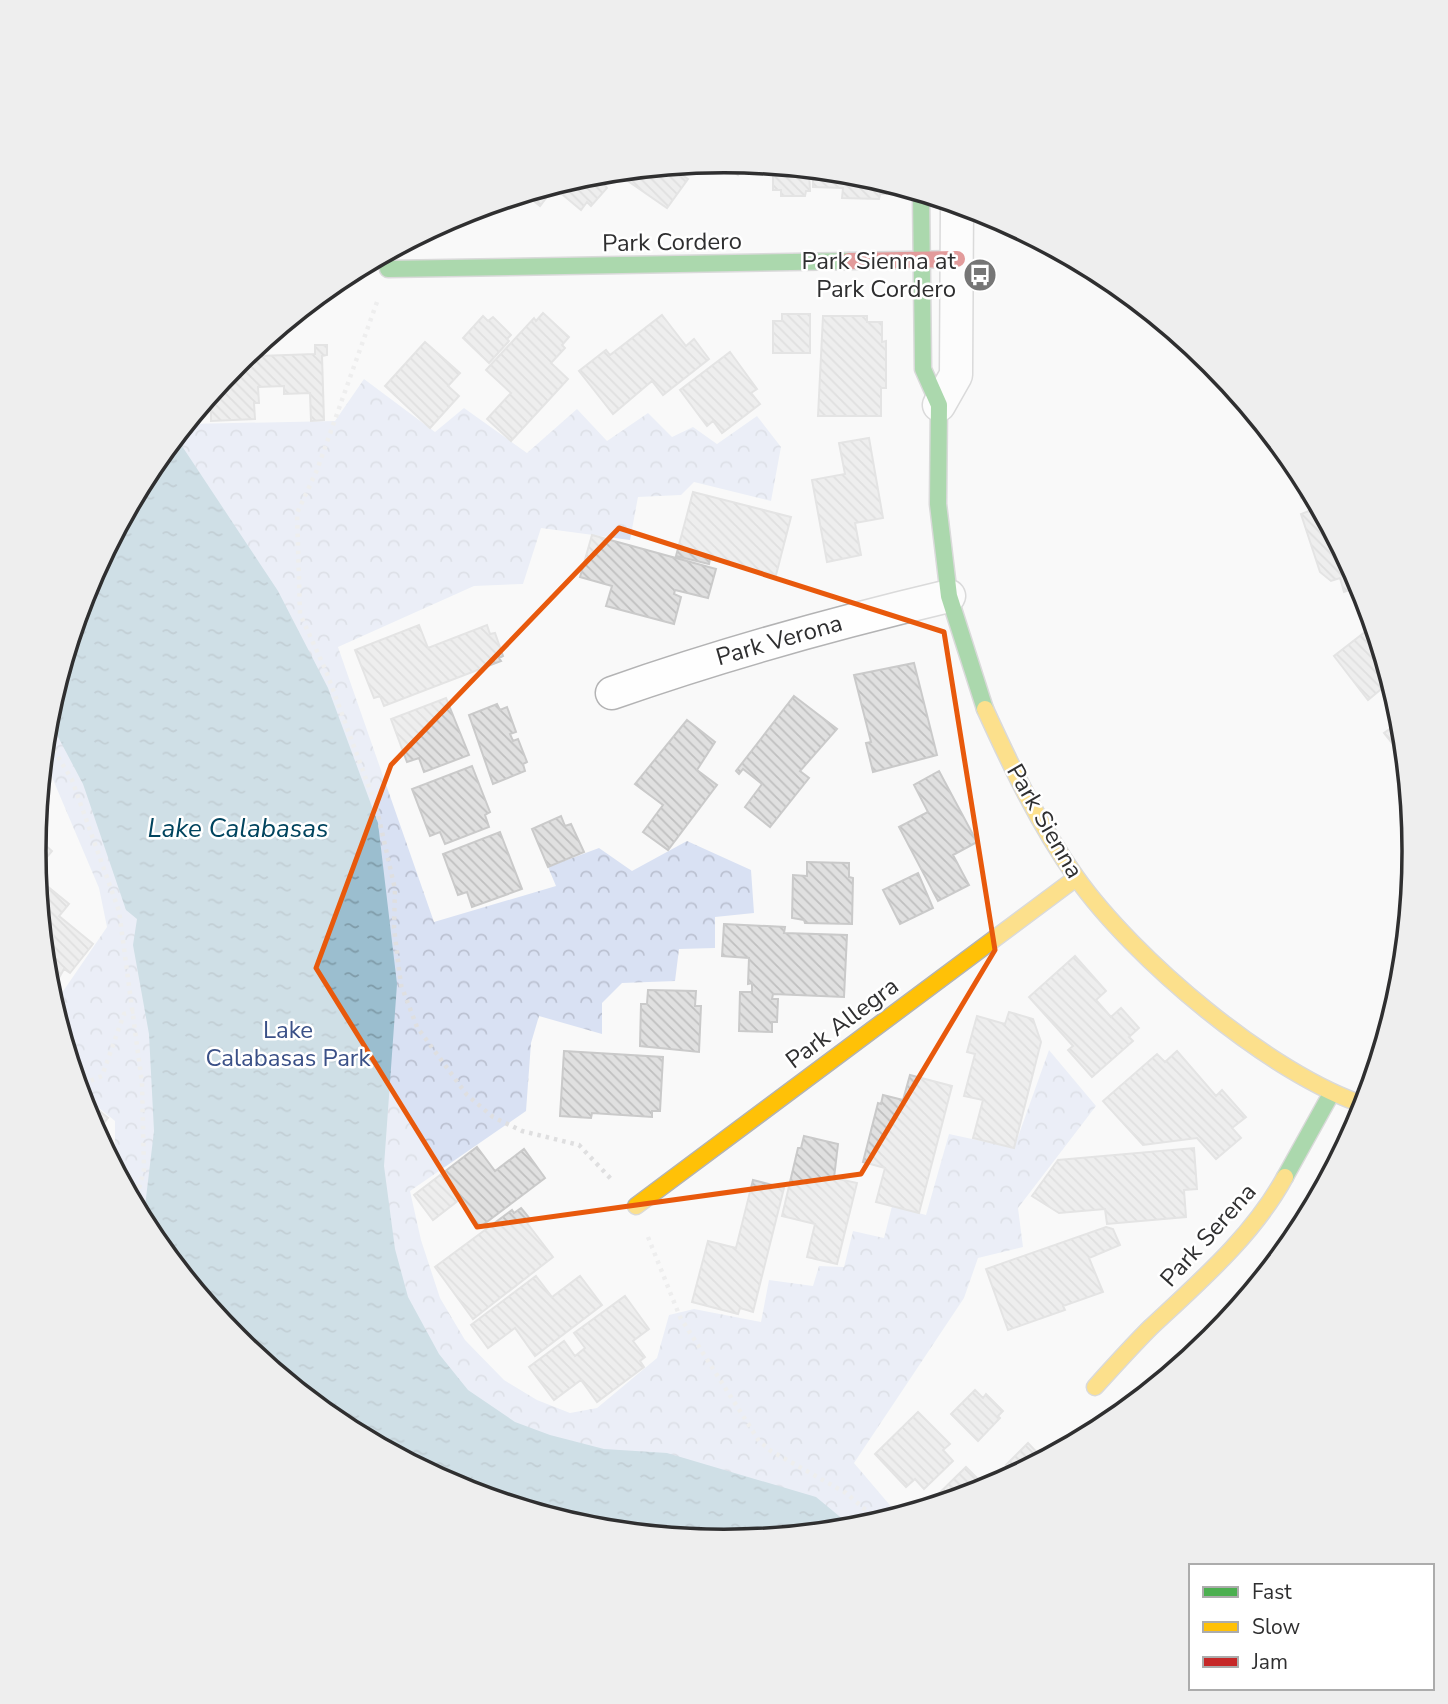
<svg xmlns="http://www.w3.org/2000/svg" width="1448" height="1704" font-family="'Nunito Sans',sans-serif">
  <defs>
    <pattern id="park-crowns" width="20" height="18" patternUnits="userSpaceOnUse" patternTransform="scale(1.75)"><rect width="20" height="18" fill="#d9e1f3"/><path d="M2 6a3 3 0 1 1 6 0M12 15a3 3 0 1 1 6 0" fill="none" stroke="#bbc1d1"/></pattern>
    <pattern id="water-ripples" width="26" height="14" patternUnits="userSpaceOnUse" patternTransform="scale(1.75)"><rect width="26" height="14" fill="#9bbecf"/><path d="M2 4q2-2 4 0t4 0M15 11q2-2 4 0t4 0" fill="none" stroke="#7f9ba8"/></pattern>
    <pattern id="building-back-hatch" width="6" height="6" patternUnits="userSpaceOnUse" patternTransform="scale(1.75)"><rect width="6" height="6" fill="#e0e0e0"/><path d="M-1 5l2 2M0 0l6 6M5-1l2 2" fill="none" stroke="#c0c0c0"/></pattern>
  </defs>
  <rect width="100%" height="100%" fill="#f9f9f9"/>
  <!-- park -->
  <path fill="url(#park-crowns)" d="M364,379L435,432L464,408L527,453L577,409L607,441L648,413L672,437L693,427L717,444L757,416L781,447L771,501L694,482L681,495L638,497L630,540L541,528L523,584L474,586L338,647L434,922L556,886L548,867L599,848L632,871L687,841L751,870L754,913L715,917V948L679,949L675,981L622,983L602,1003V1034L539,1016L531,1043L526,1111L410,1191L421,1240L440,1298L465,1340L504,1380L537,1400L570,1413L597,1408L657,1358L669,1315L694,1309L761,1322L769,1280L813,1286L819,1266L844,1267L853,1231L884,1238L892,1206L926,1215L949,1134L1014,1148L1049,1050L1096,1106L1018,1208L1023,1247L978,1258L964,1298L854,1463L900,1517L858,1530L724,1543L589,1529L459,1490L340,1426L235,1340L149,1235L115,1170V1121L78,1091L53,1006L107,927L99,888L43,756L47,717L86,587L150,468L186,424L335,421Z"/>
  <!-- water -->
  <path fill="url(#water-ripples)" d="M176,437L278,591L328,688L378,823L397,984L384,1166L395,1249L408,1297L439,1354L468,1390L515,1422L550,1435L604,1449L667,1453L816,1497L856,1530L724,1543L589,1529L459,1490L340,1426L235,1340L149,1235L143,1223L154,1131L149,1034L133,945L137,919L126,910L83,784L47,716L86,587L150,468Z"/>
  <!-- building -->
  <path fill="url(#building-back-hatch)" stroke="#cacaca" stroke-width="2" d="M719,162L724,161L746,163L738,175Z
    M773,166L809,170L810,191H806L805,196H781V190H773Z
    M670,167L688,179L667,208L615,172Z
    M813,170L859,175L886,183V194H880L879,199L842,198L843,188L813,187Z
    M597,174L607,188L591,206L587,202L581,210L556,189L561,183Z
    M542,189L546,198L540,206L525,194Z
    M496,203L488,213L480,207Z
    M462,213L453,224L448,220Z
    M543,313L569,337L562,345L565,348L551,363L568,379L511,441L487,419L511,393L486,370L534,318L536,321Z
    M782,314H810V353H773V321H782Z
    M662,315L686,346L694,339L709,359L663,395L652,381L613,414L579,371L606,350L610,355Z
    M483,316L488,321L493,317L511,335L507,339L509,341L489,363L463,338Z
    M823,316H867V322H882V342L886,341V388H881V416H818Z
    M425,342L460,373L448,386L459,396L430,428L385,386Z
    M315,345H327V355L322,356L324,420L311,421L310,393L284,394V386L258,387L259,403H254L255,419L211,421V406L200,407L236,363L251,351H258V356L315,354Z
    M730,352L757,389L751,393L760,404L722,433L713,421L707,426L680,390Z
    M869,438L883,518L855,523L861,555L827,562L812,480L845,474L839,443Z
    M1288,455L1299,469L1312,494L1301,498Z
    M693,492L791,517L776,575L710,559L709,564L676,556Z
    M1319,507L1361,586L1344,592L1340,578L1331,581L1320,572L1301,514Z
    M592,535L716,569L708,598L675,590L674,594L681,597L674,624L606,606L612,586L580,577Z
    M419,625L428,648L487,625L490,634L495,633L503,656L499,658L501,661L384,706L380,696L374,698L355,650Z
    M1374,625L1391,681L1368,700L1334,656Z
    M914,663L937,755L873,772L866,743L871,742L854,675Z
    M794,696L837,729L800,771L809,778L770,827L745,807L762,784L743,769L739,774L736,771Z
    M446,698L469,755L424,772L419,758L407,762L391,719Z
    M497,704L500,710L507,707L516,732L510,734L513,741L518,739L527,762L523,764L525,771L493,784L469,715Z
    M687,720L715,742L697,770L717,785L668,850L643,832L663,805L635,784Z
    M1402,720L1406,761L1384,733Z
    M472,766L490,812L485,815L489,827L445,844L440,832L430,836L412,789Z
    M939,771L977,842L953,855L969,885L938,901L899,827L928,812L914,785Z
    M561,816L565,826L571,824L584,852L548,867L532,829Z
    M500,832L522,889L472,907L467,892L458,895L443,854Z
    M34,843L40,848L43,843L52,851L35,871Z
    M807,862L849,863V877L853,878L852,924L805,923L804,920L792,918L793,875L807,876Z
    M918,873L933,908L900,924L883,890Z
    M36,877L69,904L59,916L93,944L70,973L64,969L49,995Z
    M724,924L785,927L784,933L847,935L844,997L773,994L772,999H778L777,1022H772V1032L739,1031L740,992H752V983L748,984L749,958L722,956Z
    M1075,956L1106,991L1096,1000L1111,1017L1121,1008L1139,1028L1129,1037L1133,1041L1092,1077L1068,1050L1073,1046L1029,997Z
    M648,990L696,991L695,1006H701L699,1052L640,1046L641,1004H647Z
    M1009,1012L1033,1019L1041,1042L1014,1148L973,1138L983,1100L964,1096L975,1054L967,1052L977,1016L1005,1024Z
    M564,1051L663,1057L660,1111H652V1117L592,1113L591,1118L560,1116Z
    M1177,1051L1216,1096L1222,1090L1246,1117L1232,1128L1241,1138L1216,1159L1197,1138L1143,1145L1103,1101L1157,1054L1165,1062Z
    M910,1075L952,1086L919,1213L876,1202L885,1168L863,1162L878,1103L881,1104L883,1095L903,1100Z
    M79,1094L108,1118L95,1134L86,1116Z
    M804,1136L838,1144L834,1178L857,1183L837,1264L807,1257L815,1224L782,1216L798,1148H801Z
    M477,1147L495,1171L524,1149L545,1178L480,1227L459,1200L433,1220L414,1195Z
    M1194,1148L1197,1189L1184,1190L1186,1217L1107,1224L1105,1209L1059,1213L1032,1196L1058,1160Z
    M753,1180L784,1188L753,1312L740,1308L738,1314L692,1302L708,1241L736,1248Z
    M521,1208L531,1220L527,1223L553,1257L473,1319L435,1267L512,1210L514,1213Z
    M1106,1227L1113,1229L1120,1245L1089,1258L1103,1292L1063,1306L1065,1310L1008,1330L986,1269Z
    M536,1276L552,1297L580,1276L602,1305L535,1356L515,1328L488,1348L471,1325Z
    M625,1296L649,1329L633,1341L645,1357L640,1361L644,1367L597,1402L581,1380L554,1400L529,1367L564,1341L575,1356L585,1348L574,1333Z
    M975,1390L983,1398L986,1394L1003,1411L998,1416L1000,1418L978,1441L951,1414Z
    M918,1412L950,1444L943,1450L953,1461L924,1489L915,1479L906,1487L875,1454Z
    M1028,1443L1044,1460L1008,1479L1003,1474L1009,1468L1006,1465Z
    M966,1467L989,1490L921,1511Z"/>
  <g fill="none" stroke-linecap="round" stroke-linejoin="round">
    <defs>
      <path id="street" d="M939,405L956,375L957,204
        M612,693C723,654 835,623 949,596"/>
      <path id="fast" d="M921,193L923,369L939,405L938,504L949,596L985,709
        M388,269L849,261
        M1285,1177L1331,1094"/>
      <path id="slow" d="M985,709C1011,766 1039,825 1076,877C1133,958 1271,1075 1365,1105
        M636,1206L1076,878
        M1095,1387C1113,1367 1131,1347 1150,1328C1198,1283 1253,1236 1285,1177"/>
      <path id="jam" d="M849,261L957,259"/>
    </defs>
    <!-- street casing -->
    <use href="#street" stroke="#b3b3b4" stroke-width="35"/>
    <!-- fast casing -->
    <use href="#fast" stroke="#b3b3b4" stroke-width="19"/>
    <!-- slow casing -->
    <use href="#slow" stroke="#b3b3b4" stroke-width="19"/>
    <!-- jam casing -->
    <use href="#jam" stroke="#b3b3b4" stroke-width="19"/>
    <!-- path -->
    <path stroke="#dfdfe0" stroke-width="4.5" stroke-dasharray="3.5 5" stroke-linecap="butt" d="M377,302L317,470L297,513L300,614L326,671L376,806L395,889L394,928L401,985L417,1027L467,1095L493,1117L522,1131L579,1145L612,1180
      M45,735L72,780L119,911L142,1083L144,1170L134,1207
      M74,1079L90,1081L102,1076L124,1014L135,1011
      M648,1237L680,1317L759,1441L771,1451L846,1493L881,1523"/>
    <!-- street -->
    <use href="#street" stroke="#fefefe" stroke-width="32"/>
    <!-- fast -->
    <use href="#fast" stroke="#4caf50" stroke-width="16"/>
    <!-- slow -->
    <use href="#slow" stroke="#ffc107" stroke-width="16"/>
    <!-- jam -->
    <use href="#jam" stroke="#c62828" stroke-width="16"/>
  </g>
  <!-- marked area -->
  <path d="M0 0H1448V1704H0ZM619,528L944,632L995,950L861,1174L477,1227L316,968L391,765Z" fill="#f9f9f9" fill-opacity=".55" fill-rule="evenodd"/>
  <path fill="none" stroke="#e8590c" stroke-width="5" stroke-linejoin="round" d="M619,528L944,632L995,950L861,1174L477,1227L316,968L391,765Z"/>
  <!-- icons -->
  <defs>
    <symbol id="bus-disc" viewBox="-11 -11 22 22"><circle r="9.5" fill="#767676" stroke="#fff"/><path d="M-5-6H5V4H4V6H2V4H-2V6H-4V4H-5ZM-3.5-4V0h7V-4ZM-3.5 1.2v1.5H-2V1.2ZM2 1.2v1.5H3.5V1.2Z" fill="#fff"/></symbol>
  </defs>
  <g fill-rule="evenodd">
    <use href="#bus-disc" x="961" y="256" width="38" height="38"/>
  </g>
  <g text-anchor="middle" dominant-baseline="central" stroke-width="5" stroke-linejoin="round" paint-order="stroke">
    <!-- street labels -->
    <g font-size="24" fill="#2f2f30" stroke="#fff">
      <text transform="translate(672 242) rotate(-1)">Park Cordero</text>
      <text transform="translate(779 640) rotate(-16)">Park Verona</text>
      <text transform="translate(1045 821) rotate(60)">Park Sienna</text>
      <text transform="translate(842 1023) rotate(-37)">Park Allegra</text>
      <text transform="translate(1208 1235) rotate(-48)">Park Serena</text>
    </g>
    <!-- poi labels -->
    <g font-size="24" fill="#2f2f30" stroke="#fff" text-anchor="end">
      <text x="956" y="261">Park Sienna at<tspan x="956" dy="28">Park Cordero</tspan></text>
    </g>
    <!-- park labels -->
    <g font-size="24" fill="#3a5087" stroke="#fff">
      <text x="288" y="1030">Lake<tspan x="288" dy="28">Calabasas Park</tspan></text>
    </g>
    <!-- water labels -->
    <g font-size="26" font-style="italic" fill="#00445e" stroke="#fff">
      <text x="238" y="828">Lake Calabasas</text>
    </g>
  </g>
  <!-- crop -->
  <path d="M0 0H1448V1704H0ZM46 851a678 678 0 1 1 1356 0a678 678 0 1 1-1356 0Z" fill="#eee" fill-rule="evenodd"/>
  <path fill="none" stroke="#2f2f30" stroke-width="3.5" d="M46 851a678 678 0 1 1 1356 0a678 678 0 1 1-1356 0Z"/>
  <!-- legend -->
  <rect x="1189" y="1564" width="245" height="126" fill="#ffffff" stroke="#acacac" stroke-width="2"/>
  <rect x="1203" y="1587" width="35" height="10" fill="#4caf50" stroke="#acacac" stroke-width="2"/>
  <text x="1252" y="1599" font-size="21" fill="#2f2f30">Fast</text>
  <rect x="1203" y="1622" width="35" height="10" fill="#ffc107" stroke="#acacac" stroke-width="2"/>
  <text x="1252" y="1634" font-size="21" fill="#2f2f30">Slow</text>
  <rect x="1203" y="1657" width="35" height="10" fill="#c62828" stroke="#acacac" stroke-width="2"/>
  <text x="1252" y="1669" font-size="21" fill="#2f2f30">Jam</text>
</svg>
